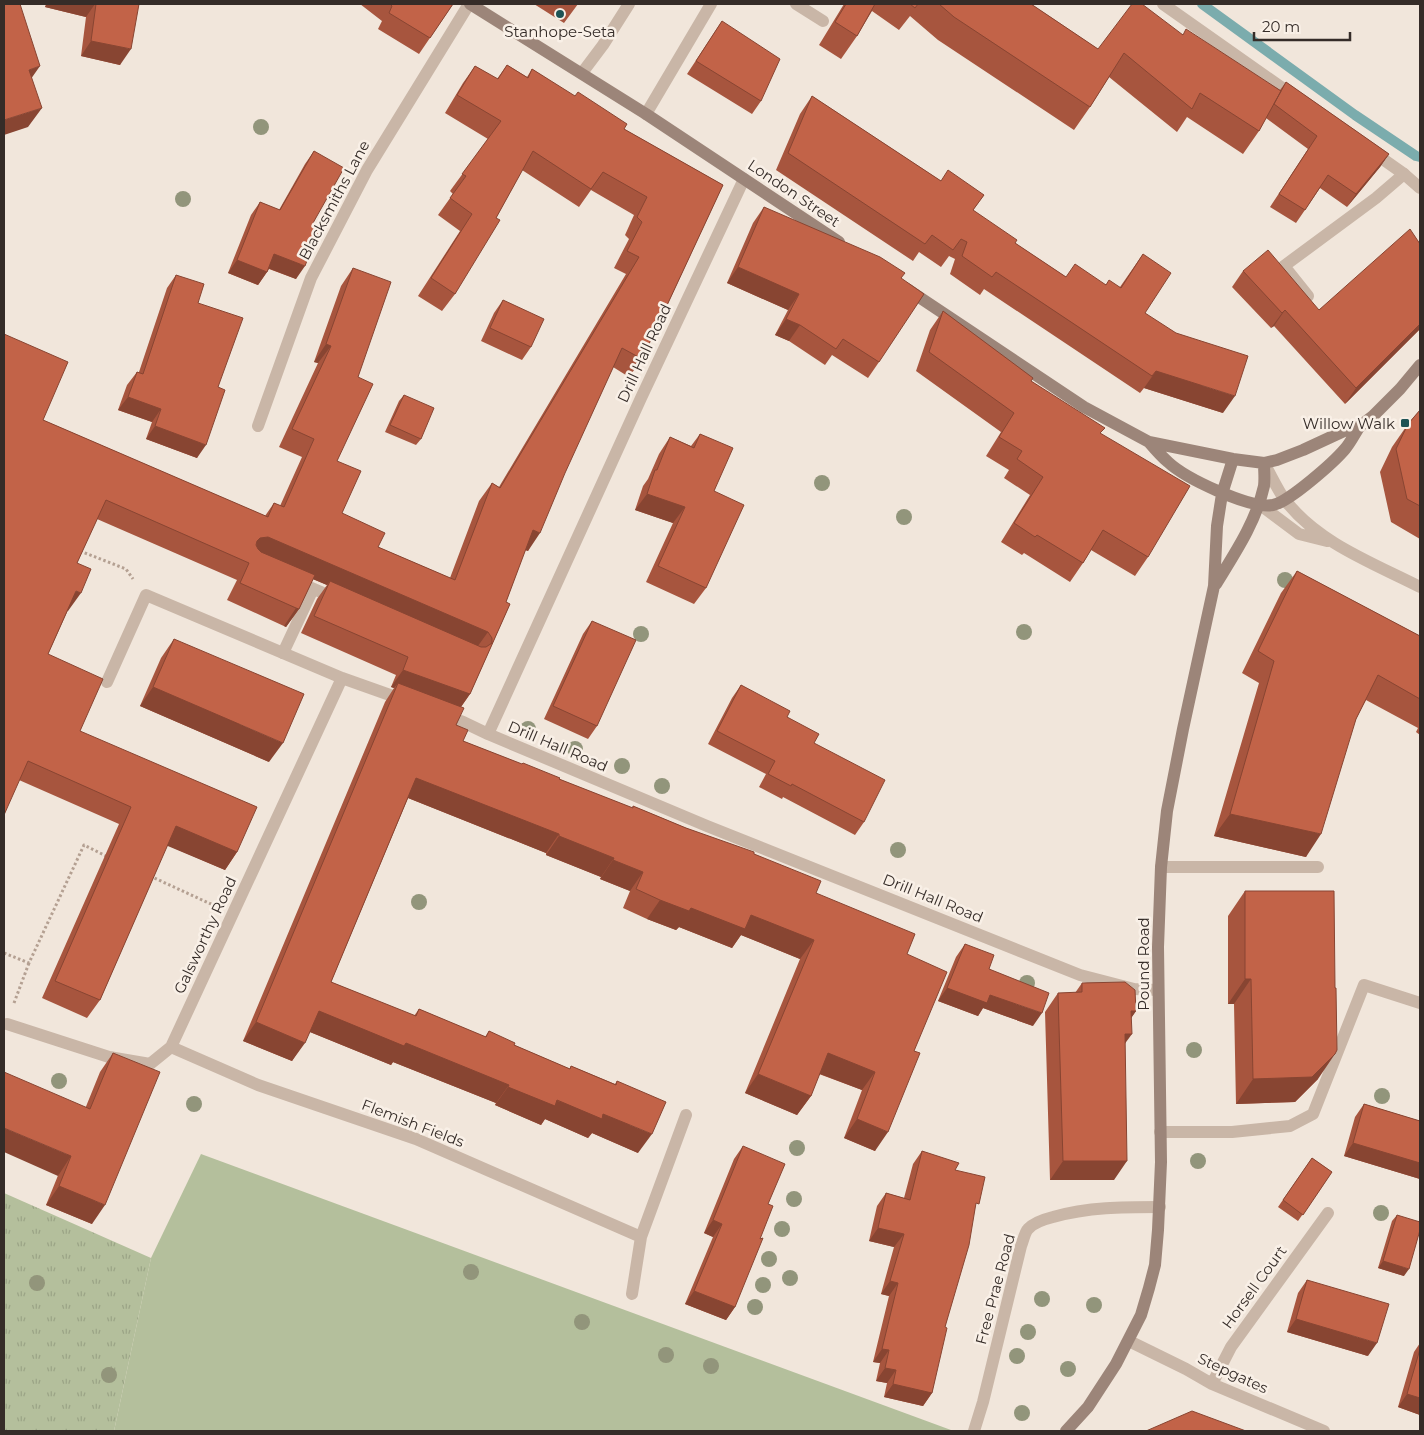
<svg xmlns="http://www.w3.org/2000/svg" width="1424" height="1435" font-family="Montserrat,sans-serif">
  <defs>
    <pattern id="grass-tufts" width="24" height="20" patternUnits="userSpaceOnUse" patternTransform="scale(1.25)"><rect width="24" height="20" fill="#b4bf9c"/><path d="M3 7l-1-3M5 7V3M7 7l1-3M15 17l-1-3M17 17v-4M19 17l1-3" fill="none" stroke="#9ba486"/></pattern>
  </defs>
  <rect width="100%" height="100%" fill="#f1e6db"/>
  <!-- grass -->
  <path fill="url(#grass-tufts)" d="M4,1193L151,1258L114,1431H4Z"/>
  <!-- green -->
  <path fill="#b4bf9c" d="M201,1154L951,1430V1431H114L151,1258Z"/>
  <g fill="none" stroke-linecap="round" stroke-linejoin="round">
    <!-- stream -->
    <path stroke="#7bacad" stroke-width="10" d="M1202,4L1355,115L1416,156L1420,157"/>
    <!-- path -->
    <path stroke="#b4a092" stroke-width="3" stroke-dasharray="2.5 2.5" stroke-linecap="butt" d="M80,551L126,569L133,579
      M150,876L213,905
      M4,953L29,963L84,845L108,857
      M14,1003L29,963"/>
    <!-- lane -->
    <path stroke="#c9b6a7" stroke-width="12" d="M582,73L603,45L629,4
      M1308,296L1284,266L1376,198L1404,174
      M293,580L337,599
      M283,653L313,589
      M1161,867H1318
      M1160,1132H1232L1290,1126L1313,1114L1364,985L1420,1003"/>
    <!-- street -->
    <path stroke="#c9b6a7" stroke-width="12" d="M796,4L823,21
      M1163,4L1295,97
      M646,114L711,4
      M1370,150L1404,174L1420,188
      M744,179L641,398L488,734L707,826L1080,975L1134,989L1158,990
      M258,426L311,278L367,170L469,4
      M1264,463C1271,475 1277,489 1285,500C1318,543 1373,563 1420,587
      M1259,504L1299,534L1327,541
      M107,682L146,595L342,678L404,700
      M444,715L463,722L488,734
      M7,1024L109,1057L150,1064L171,1047L342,678
      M171,1047L258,1085L416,1139L641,1237
      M632,1294L641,1237L686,1115
      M1129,1341L1186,1369L1212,1384L1324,1431
      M1212,1384L1231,1347L1328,1213
      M974,1431L983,1402L1021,1246C1023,1241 1025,1232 1028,1229C1034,1222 1045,1219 1053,1217C1088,1207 1123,1207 1160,1207"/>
    <!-- secondary -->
    <path stroke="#9c8579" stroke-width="12" d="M470,4L646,114L839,242
      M907,289L1084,407L1149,442L1233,459L1264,463L1277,460L1303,450L1344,431L1360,426L1373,416L1400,389L1420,365
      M1149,442C1155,449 1161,456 1168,462C1185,478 1249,509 1273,505C1289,502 1334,462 1345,449C1351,442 1355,433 1360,426
      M1216,584C1235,553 1256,522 1264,486C1265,479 1264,470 1264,463
      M1066,1431L1088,1407L1116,1364L1141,1315L1149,1288L1155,1265L1158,1230L1161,1162L1158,947L1161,867L1167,811L1183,729L1214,586L1217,526L1222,494L1233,459"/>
  </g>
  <!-- trees -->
  <g fill="#92957b">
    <circle cx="261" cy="127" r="8"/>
    <circle cx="183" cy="199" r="8"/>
    <circle cx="822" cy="483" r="8"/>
    <circle cx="904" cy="517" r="8"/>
    <circle cx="1285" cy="580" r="8"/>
    <circle cx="1024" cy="632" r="8"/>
    <circle cx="641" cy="634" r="8"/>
    <circle cx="528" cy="729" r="8"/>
    <circle cx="575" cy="749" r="8"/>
    <circle cx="622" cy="766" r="8"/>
    <circle cx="662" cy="786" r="8"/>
    <circle cx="898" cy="850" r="8"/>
    <circle cx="419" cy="902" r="8"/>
    <circle cx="1027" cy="983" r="8"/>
    <circle cx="1194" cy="1050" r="8"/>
    <circle cx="59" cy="1081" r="8"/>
    <circle cx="1382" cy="1096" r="8"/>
    <circle cx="194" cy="1104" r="8"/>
    <circle cx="797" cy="1148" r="8"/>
    <circle cx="1198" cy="1161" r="8"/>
    <circle cx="794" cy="1199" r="8"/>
    <circle cx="1381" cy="1213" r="8"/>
    <circle cx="782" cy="1229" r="8"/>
    <circle cx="769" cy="1259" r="8"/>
    <circle cx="471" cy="1272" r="8"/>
    <circle cx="790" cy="1278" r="8"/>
    <circle cx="37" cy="1283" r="8"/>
    <circle cx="763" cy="1285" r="8"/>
    <circle cx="1042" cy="1299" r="8"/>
    <circle cx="1094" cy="1305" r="8"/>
    <circle cx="755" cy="1307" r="8"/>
    <circle cx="582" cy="1322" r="8"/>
    <circle cx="1028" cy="1332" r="8"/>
    <circle cx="666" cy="1355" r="8"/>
    <circle cx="1017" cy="1356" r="8"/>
    <circle cx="711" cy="1366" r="8"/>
    <circle cx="1068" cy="1369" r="8"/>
    <circle cx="109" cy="1375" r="8"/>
    <circle cx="1022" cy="1413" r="8"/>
  </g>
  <!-- wall -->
  <path fill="#a7553e" d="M46,4H139L120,65L81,56L86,17L45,7Z
    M360,4H453L419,54L378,29L382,21Z
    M534,4H578L564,23Z
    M844,4H1031L1098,49L1182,34L1280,90L1286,82L1389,154L1380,167L1347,207L1320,188L1296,223L1270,207L1308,149L1266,118L1259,131L1243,154L1187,117L1177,132L1109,77L1090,107L1074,130L938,40L910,16L899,30L872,11L857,36L841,59L819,45Z
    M722,21L761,101L752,114L687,74Z
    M507,65L527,77L532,69L624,129L723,185L642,359L629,377L613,367L528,551L525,550L506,602L510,604L470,694L461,707L456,725L463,741L632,808L633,806L686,828L754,854L816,893L907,954L914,1051L875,1151L844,1138L862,1090L819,1074L811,1096L797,1115L745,1093L800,959L741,935L732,948L679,927L676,930L647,919L623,908L630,891L600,879L601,877L546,855V853L408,798L331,982L414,1016L419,1009L485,1037L489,1031L514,1045L570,1069L571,1066L615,1084L617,1081L638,1153L592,1133L588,1138L545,1119L541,1125L495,1105L496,1103L393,1062L391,1065L310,1032L292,1061L243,1041L385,702L394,688L391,687L396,675L301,633L317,599L327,585L313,579L299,609L286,627L227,600L237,580L97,519L77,563L68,611V610L48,654L80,731L237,852L225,870L167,845L100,1000L87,1018L42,998L119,824L19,780L43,420L265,516L274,503L280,506L302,457L279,447L318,363L314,362L341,286L353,268L358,377L337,461L342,513L378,547L450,578L479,501L492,483L499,487L626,274L614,268L629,239L625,235L634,215L591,190L579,207L522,170L455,294L442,311L418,296L460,231L438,215L453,194L450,191L488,139L445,113L463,83L475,66L497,79Z
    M812,96L941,181L984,195L973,210L1015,243L1066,277L1120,287L1143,254L1145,313L1223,413L1144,388L1140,393L984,289L980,295L950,274L955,259L949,256L941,267L919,252L913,261L776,170L800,114Z
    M314,151L313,223L296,279L269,269L267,272L258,285L228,273L251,215L260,202L279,210L305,164Z
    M764,207L901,278L879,362L868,378L832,355L825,365L789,341L775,335L788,310L727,283L753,223Z
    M1420,244V329L1345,404L1274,326L1271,328L1232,287L1243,271L1319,310Z
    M176,275L198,303L218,387L197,458L146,439L152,422L118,410L127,385L137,372H139L167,288Z
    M503,300L531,347L522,360L481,341L494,313Z
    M943,311L1031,381L1101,434L1148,557L1135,576L1091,550L1083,563L1070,582L1024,553L1022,555L1001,542L1030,495L1004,478L1009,470L986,456L1001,432L916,371L930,330Z
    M404,395L421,439L416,445L385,432L399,401Z
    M1420,410V539L1391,522L1380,472L1392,447L1408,424Z
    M700,434L714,491L706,588L694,604L646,582L673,523L635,510L643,486L648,479L659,454L670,437L691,446Z
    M1297,571L1420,636V735L1416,732L1418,728L1366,700L1356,719L1306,857L1214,836L1259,683L1242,673L1281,593Z
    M592,621L597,726L588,739L544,719L583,634Z
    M174,639L269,762L140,706L161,658Z
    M741,685L787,717L814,743L864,822L855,835L783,797L782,799L759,787L766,774L708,744L732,698Z
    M1245,891L1318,1079L1295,1102L1236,1104L1234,1004H1228V916Z
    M965,944L989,969L1033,1026L983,1008L978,1016L938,1001L956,957Z
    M1082,983L1136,1011L1131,1018L1125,1044L1114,1180H1050L1045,1012L1058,993H1075Z
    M113,1053L92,1224L46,1205L100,1072Z
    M1364,1104L1420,1121V1179L1344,1156L1355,1117Z
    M743,1146L760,1239L735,1307L726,1320L685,1304L713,1237L704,1233L734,1159Z
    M922,1151L955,1170L975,1209L945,1327L932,1393L923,1406L884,1397L887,1383L876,1381L880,1363L873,1362L889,1296L881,1294L894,1247L869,1241L877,1206L886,1193L904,1198L913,1164Z
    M1312,1158L1332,1172L1298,1221L1278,1207Z
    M1397,1215L1404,1276L1378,1268L1392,1221Z
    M1307,1280L1368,1356L1287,1332L1298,1293Z
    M1420,1343V1415L1398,1407L1414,1352Z"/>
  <!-- shaded-wall -->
  <path fill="#884532" d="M47,4H95L86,17L45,7Z
    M91,41L131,49L120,65L81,56Z
    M40,66L26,86L29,70Z
    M42,108L28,127L4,135V120Z
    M1389,154L1380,167L1347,207L1356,194Z
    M274,254L305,266L296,279L265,267Z
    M237,260L267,272L258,285L228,273Z
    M738,267L799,294L788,310L727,283Z
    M1285,310L1274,326L1271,328L1282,313Z
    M786,319L800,325L789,341L775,335Z
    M1420,324V329L1345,404L1356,388Z
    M326,344L331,346L318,363L314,362Z
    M1156,371L1235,396L1223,413L1144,388Z
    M128,397L161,409L152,422L118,410Z
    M155,426L206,445L197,458L146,439Z
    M647,494L685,507L673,523L635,510Z
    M533,530L540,533L528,551L521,548Z
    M268,537L488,632L475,650L330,581L327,585L255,555L257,541L260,538Z
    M76,591L81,593L68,611L64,609Z
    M296,608L299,609L286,627L284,626Z
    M403,670L470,694L458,711L398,683L394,688L391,687Z
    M153,687L283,743L269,762L140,706Z
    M416,778L559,834L546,853L403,796Z
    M1230,814L1321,834L1306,857L1214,836Z
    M176,826L237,852L225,870L163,844Z
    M559,836L614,858L601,877L546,855Z
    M613,860L643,872L630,891L600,879Z
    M660,900L691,908L751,915L814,940L800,959L741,935L732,948L679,927L676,930L647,919Z
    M1245,979H1251L1234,1004H1228Z
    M947,988L990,995L1042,1013L1033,1026L983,1008L978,1016L938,1001Z
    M319,1011L406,1043L509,1085L496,1103L393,1062L391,1065L305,1030Z
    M1131,1011H1136L1123,1030Z
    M256,1022L305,1043L292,1061L243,1041Z
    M1125,1034H1132L1118,1053Z
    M828,1053L875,1072L862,1090L815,1072Z
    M1335,1054L1318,1079L1295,1102L1236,1104L1253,1079Z
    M758,1074L811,1096L797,1115L745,1093Z
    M508,1087L603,1114L652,1134L638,1153L592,1133L588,1138L545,1119L541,1125L495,1105Z
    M857,1119L888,1132L875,1151L844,1138Z
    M4,1128L71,1156L58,1176L4,1152Z
    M1353,1143L1420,1163V1179L1344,1156Z
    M1063,1161H1127L1114,1180H1050Z
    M59,1186L105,1205L92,1224L46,1205Z
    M713,1220L722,1224L713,1237L704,1233Z
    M878,1228L904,1234L894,1247L869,1241Z
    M1383,1261L1409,1269L1404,1276L1378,1268Z
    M890,1281L898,1283L889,1296L881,1294Z
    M694,1291L735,1307L726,1320L685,1304Z
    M1296,1319L1377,1343L1368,1356L1287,1332Z
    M882,1349L889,1350L880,1363L873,1362Z
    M885,1368L896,1370L887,1383L876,1381Z
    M893,1384L932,1393L923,1406L884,1397Z
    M1407,1394L1420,1398V1415L1398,1407Z"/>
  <!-- building -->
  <path fill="#c26348" stroke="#884532" d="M4,4H20L40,66L29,70L42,108L4,120Z
    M96,4H139L131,49L91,41Z
    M390,4H453L430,38L389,13L392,6Z
    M846,4H875L857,36L835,22Z
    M910,4H918L915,8Z
    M939,4H1031L1098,49L1132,4H1142L1183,35L1186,29L1281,91L1259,131L1200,93L1192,109L1124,53L1090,107L954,17Z
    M722,21L780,59L761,101L696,61Z
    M507,65L528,78L532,69L575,96L578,92L627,124L624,129L723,185L642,359L622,348L565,473L540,533L533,530L506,602L510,604L470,694L403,670L408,657L314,616L330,581L481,647H486L492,643V638L488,632L268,537L260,538L257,541L256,545L258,549L261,552L315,575L299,609L296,608L240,583L249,563L106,500L77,563L91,569L81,593L76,591L48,654L103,679L80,731L257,807L237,852L176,826L100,1000L55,981L131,807L28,761L4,815V334L68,362L43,420L268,517L274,503L284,507L314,439L292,429L331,346L326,344L353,268L391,282L358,377L373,384L337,461L361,471L342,513L385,533L378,547L455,580L492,483L500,488L639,257L627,251L642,222L637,217L647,197L603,172L591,189L533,151L496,218L500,220L455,294L431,278L472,214L450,198L466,176L462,174L501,121L457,95L475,66L498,79Z
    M1286,82L1389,154L1356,194L1328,175L1305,210L1279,194L1317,136L1274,104Z
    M812,96L941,181L948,170L984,195L973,210L1017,240L1015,243L1066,277L1075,264L1106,285L1109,280L1121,288L1143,254L1171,273L1145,313L1176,333L1248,356L1235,396L1156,371L1152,376L996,272L992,277L962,256L967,242L961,239L953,250L932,235L925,244L788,153Z
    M314,151L344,168L313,223L320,226L305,266L274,254L267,272L237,260L260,202L280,210Z
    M764,207L880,257L905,273L901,278L924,294L879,362L843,339L836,349L800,325L786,319L799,294L738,267Z
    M1410,229L1420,244V324L1356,388L1285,310L1282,313L1243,271L1268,250L1319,310Z
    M176,275L204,284L198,303L243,318L218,387L225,390L206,445L155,426L161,409L128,397L137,372L143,374Z
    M503,300L544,319L531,347L490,328Z
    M943,311L1033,378L1031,381L1105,428L1100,433L1190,486L1148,557L1103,530L1083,563L1037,535L1035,537L1014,523L1043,477L1017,459L1022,451L999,437L1014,413L929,352Z
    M404,395L434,408L421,439L390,425Z
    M1420,410V506L1407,499L1396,449L1408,424Z
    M700,434L733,448L714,491L744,505L706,588L658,566L685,507L647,494L655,470H657L670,437L694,448Z
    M1297,571L1420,636V699L1378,675L1356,719L1321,834L1230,814L1274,661L1258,651Z
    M592,621L636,640L597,726L553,706Z
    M174,639L304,694L283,743L153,687Z
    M398,683L464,708L456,725L468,730L463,741L522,764L523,763L560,778L559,779L633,808V806L686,828L754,852V854L821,881L816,893L915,934L907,954L947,972L914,1051L920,1053L888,1132L857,1119L875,1072L828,1053L811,1096L758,1074L814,940L751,915L745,929L691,908L689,911L660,900L636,889L643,872L613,860L614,858L559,836V834L416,778L331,982L416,1016L419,1009L486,1037L489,1031L515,1043L514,1045L570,1069L571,1066L616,1085L617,1081L666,1102L652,1134L603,1114L602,1119L557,1100L555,1106L508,1087L509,1085L406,1043L404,1046L319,1011L305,1043L256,1022Z
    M741,685L790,711L787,717L819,734L814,743L885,780L864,822L792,784L791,786L768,774L775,761L717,731Z
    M1245,891H1334L1335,988H1336L1337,1050L1335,1054L1312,1077L1253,1079L1251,979H1245Z
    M965,944L994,955L989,969L1049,993L1042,1013L990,995L987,1003L947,988Z
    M1125,982L1135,990L1136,1011H1131L1132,1034H1125L1127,1161H1063L1058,993L1082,992V983Z
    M113,1053L160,1072L105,1205L59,1186L71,1156L4,1128V1072L90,1109Z
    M1364,1104L1420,1121V1163L1353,1143Z
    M743,1146L785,1164L768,1204L773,1206L760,1239L763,1238L735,1307L694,1291L722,1224L713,1220Z
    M922,1151L959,1163L955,1170L985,1177L979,1204L976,1203L969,1245L945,1327L947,1328L932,1393L893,1384L896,1370L885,1368L889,1350L882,1349L898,1283L890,1281L904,1234L878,1228L886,1193L910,1200Z
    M1312,1158L1332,1172L1303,1215L1283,1200Z
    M1397,1215L1420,1222V1230L1409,1269L1383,1261Z
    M1307,1280L1389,1304L1377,1343L1296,1319Z
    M1420,1349V1398L1407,1394Z
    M1192,1411L1246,1431H1146Z"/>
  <!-- markers -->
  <g fill="#1e5355" stroke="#f9f0e7" stroke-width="2">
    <circle cx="560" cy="14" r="5"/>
    <rect x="1400" y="418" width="10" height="10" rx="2.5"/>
  </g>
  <g text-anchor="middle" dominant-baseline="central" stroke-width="5" stroke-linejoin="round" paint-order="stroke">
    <!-- poi labels -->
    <g font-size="15" fill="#352c28" stroke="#f9f0e7">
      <text x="560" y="31">Stanhope-Seta</text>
      <text x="1395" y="423" text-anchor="end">Willow Walk</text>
    </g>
    <!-- street labels -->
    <g font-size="15" fill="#352c28" stroke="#f9f0e7">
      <text transform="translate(794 193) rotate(34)">London Street</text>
      <text transform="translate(334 200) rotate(-62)">Blacksmiths Lane</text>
      <text transform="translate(644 353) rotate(-65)">Drill Hall Road</text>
      <text transform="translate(558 746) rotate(23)">Drill Hall Road</text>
      <text transform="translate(933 898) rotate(22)">Drill Hall Road</text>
      <text transform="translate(205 935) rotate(-65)">Galsworthy Road</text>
      <text transform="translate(1143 964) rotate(-90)">Pound Road</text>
      <text transform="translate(413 1123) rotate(21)">Flemish Fields</text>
      <text transform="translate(1254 1287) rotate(-54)">Horsell Court</text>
      <text transform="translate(995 1289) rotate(-75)">Free Prae Road</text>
      <text transform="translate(1233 1373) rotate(25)">Stepgates</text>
    </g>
  </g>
  <!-- border -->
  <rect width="1424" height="1435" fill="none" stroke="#352c28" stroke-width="10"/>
  <!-- scale -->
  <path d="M1254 32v8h96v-8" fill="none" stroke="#352c28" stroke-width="2.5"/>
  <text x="1262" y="32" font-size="15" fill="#352c28" stroke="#f9f0e7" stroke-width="4" paint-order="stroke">20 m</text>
</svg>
